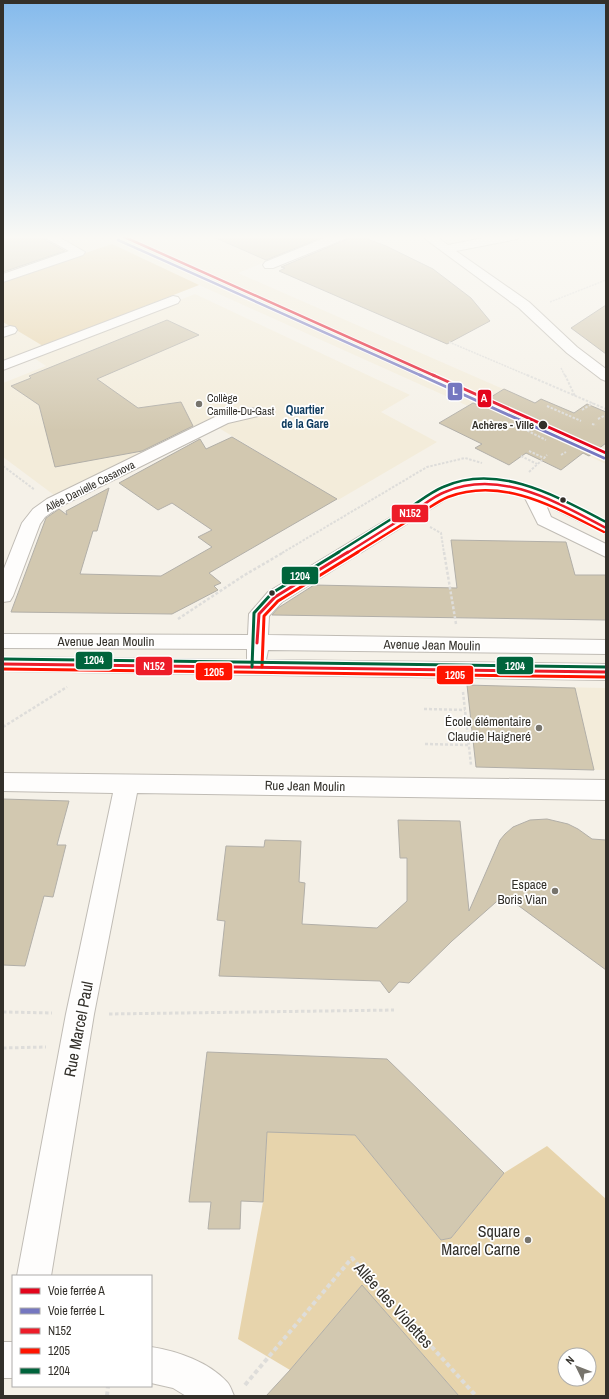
<svg xmlns="http://www.w3.org/2000/svg" width="609" height="1399" font-family="'Archivo Narrow',sans-serif">
  <rect width="100%" height="100%" fill="#f5f1e8"/>
  <!-- built -->
  <path fill="#f3ecda" d="M3,235H330L238,273L535,403L541,399L548,402L606,434V464L473,403L468,406L199,285L3,362Z
    M195,294L410,395L381,412L437,442L338,500L209,422L54,495L3,457V383L46,366L34,358Z
    M467,685L606,688V770L476,767Z"/>
  <!-- green -->
  <path fill="#e7d4ac" fill-rule="evenodd" d="M112,244L199,285L43,346L3,322V281Z
    M267,1131L355,1135L441,1240L451,1238L504,1173L547,1146L606,1199V1396H459L362,1285L290,1370L238,1339L263,1202ZM565,1355H589V1379H565Z"/>
  <!-- building -->
  <path fill="#d2c8b0" stroke="#b2afa8" d="M3,235H36L65,251L3,272Z
    M209,235H328L266,260Z
    M350,235H357L386,246L433,269L471,298L490,321L447,344L279,271L285,268L281,267L348,239Z
    M606,305V354L571,328Z
    M167,320L199,335L97,379L138,408L181,402L193,426L142,451L55,467L39,405L11,386L31,378L29,376Z
    M504,389L535,403L541,399L574,413L587,404L606,412V443L589,456L583,453L561,470L526,453L509,465L475,448L482,444L439,423L473,403L478,405Z
    M232,437L337,499L209,573L221,583L214,586L218,590L172,614L11,612L46,518L59,509L67,515L66,511L109,488L97,531H93L80,574L161,576L212,547L198,537L212,530L172,503L158,510L119,483L200,439L206,449Z
    M451,540L566,542L575,575H606V620L272,615L278,608L314,585L457,588Z
    M467,685L575,688L594,770L476,767Z
    M3,799L69,801L57,845H66L53,897L44,896L25,966L3,965Z
    M547,819L568,824L578,829L592,839L606,840V970L504,895L452,941L409,983L399,982L389,993L380,981L219,976L225,921L217,920L226,846L264,847L265,840L301,841L299,882L305,883L302,924L377,928L407,901V858H400L398,820L460,821L469,911L500,840L505,834L513,827L530,820Z
    M207,1052L387,1059L504,1173L451,1238L441,1240L355,1135L267,1132L263,1202L241,1201L240,1229H208L211,1202H189Z
    M362,1285L459,1396H266L290,1370Z"/>
  <g fill="none" stroke-linecap="round" stroke-linejoin="round">
    <defs>
      <path id="minor" d="M40,235H55L85,252L83,255L3,282V274L69,251Z
        M332,235H349L347,238L273,268H265L263,265L265,262Z
        M420,235H434L448,245L499,235H523L517,239L456,251L529,302L577,347L606,369V381L601,379L567,353L519,308Z
        M173,296L178,297L180,300L178,303L3,370V361Z
        M10,326L15,327L17,330L15,333L3,337V328Z
        M252,408L258,410L260,413L258,416L228,423L59,507L45,517L40,524L13,596L10,601L3,602V571L22,523L33,509L47,499L217,416Z
        M484,478C529,481 567,501 606,521V534L546,505L551,517L606,544V557L538,524L524,496C498,488 477,486 451,496L282,602L269,616L268,635L606,640V654L268,650L266,660L606,664V680L3,671V657L247,660V649L3,648V634L248,635L249,614L268,592L439,488L464,480Z
        M3,773L606,780V800L137,793L94,1014L51,1276H17L66,1014L113,793L3,791Z
        M3,1342H13V1378H3Z
        M151,1347C177,1351 209,1362 227,1382C230,1385 232,1391 234,1396H186L173,1388L151,1383Z"/>
    </defs>
    <!-- minor casing -->
    <use href="#minor" stroke="#c0bcb5" stroke-width="2"/>
    <!-- path-far4 -->
    <path stroke="#deddda" stroke-width="1.5" stroke-dasharray="2 1" stroke-linecap="butt" d="M550,302L606,280
      M449,342L529,376
      M561,368L565,376"/>
    <!-- path-far3 -->
    <path stroke="#deddda" stroke-width="2" stroke-dasharray="2.5 1.5" stroke-linecap="butt" d="M527,375L606,409
      M565,375L575,396
      M547,406L581,421
      M582,410L593,403
      M598,419L606,415
      M592,424L596,425
      M520,427L546,440
      M529,451L544,458L547,455
      M561,455L566,452
      M521,456L537,464
      M3,466L35,490
      M529,472L542,460
      M430,527L441,533L444,553
      M282,553L427,467L465,458L482,463"/>
    <!-- path-far2 -->
    <path stroke="#deddda" stroke-width="2.5" stroke-dasharray="3 2" stroke-linecap="butt" d="M444,552L456,624
      M178,619L243,576L284,552
      M463,692L471,765
      M424,709L465,710
      M3,727L67,687
      M425,744L468,745"/>
    <!-- path-far1 -->
    <path stroke="#deddda" stroke-width="3" stroke-dasharray="3.5 2.5" stroke-linecap="butt" d="M3,1012L52,1013
      M109,1014L394,1010
      M3,1048L46,1047"/>
    <!-- path -->
    <path stroke="#deddda" stroke-width="4" stroke-dasharray="4.5 3" stroke-linecap="butt" d="M245,1385L352,1258L476,1396
      M107,1396L108,1386"/>
    <!-- minor -->
    <use href="#minor" fill="#fefdfc" fill-rule="evenodd"/>
    <defs>
      <path id="bus-1-far1" d="M347,553C369,539 392,525 414,511C424,505 434,496 445,492C501,468 558,503 606,528"/>
      <path id="bus-1" d="M257,643L259,614L275,597L348,552
        M3,664L606,672"/>
      <path id="bus-2-far1" d="M356,553C377,540 398,527 419,514C428,509 438,501 448,497C503,476 556,508 604,532"/>
      <path id="bus-2" d="M262,667L264,616L278,601L358,552
        M3,669L606,677"/>
      <path id="bus-3-far1" d="M337,553C361,538 385,523 409,508C420,501 431,492 443,487C498,462 558,497 606,522"/>
      <path id="bus-3" d="M3,659L606,667
        M252,667L254,613L272,593L339,552"/>
    </defs>
    <!-- bus-1-far1 casing -->
    <use href="#bus-1-far1" stroke="#fff" stroke-width="5"/>
    <!-- bus-1 casing -->
    <use href="#bus-1" stroke="#fff" stroke-width="6"/>
    <!-- bus-2-far1 casing -->
    <use href="#bus-2-far1" stroke="#fff" stroke-width="5"/>
    <!-- bus-2 casing -->
    <use href="#bus-2" stroke="#fff" stroke-width="6"/>
    <!-- bus-3-far1 casing -->
    <use href="#bus-3-far1" stroke="#fff" stroke-width="5"/>
    <!-- bus-3 casing -->
    <use href="#bus-3" stroke="#fff" stroke-width="6"/>
    <!-- bus-1-far1 -->
    <use href="#bus-1-far1" stroke="#ed1c29" stroke-width="2.5"/>
    <!-- bus-1 -->
    <use href="#bus-1" stroke="#ed1c29" stroke-width="3"/>
    <!-- bus-2-far1 -->
    <use href="#bus-2-far1" stroke="#ff1400" stroke-width="2.5"/>
    <!-- bus-2 -->
    <use href="#bus-2" stroke="#ff1400" stroke-width="3"/>
    <!-- bus-3-far1 -->
    <use href="#bus-3-far1" stroke="#00643c" stroke-width="2.5"/>
    <!-- bus-3 -->
    <use href="#bus-3" stroke="#00643c" stroke-width="3"/>
    <defs>
      <path id="rail-1-far1" d="M120,235L435,376"/>
      <path id="rail-1" d="M433,375L606,453"/>
      <path id="rail-2-far1" d="M118,240L422,376"/>
      <path id="rail-2" d="M420,375L604,458"/>
    </defs>
    <!-- rail-1-far1 casing -->
    <use href="#rail-1-far1" stroke="#fff" stroke-width="4.5"/>
    <!-- rail-1 casing -->
    <use href="#rail-1" stroke="#fff" stroke-width="5.5"/>
    <!-- rail-2-far1 casing -->
    <use href="#rail-2-far1" stroke="#fff" stroke-width="4.5"/>
    <!-- rail-2 casing -->
    <use href="#rail-2" stroke="#fff" stroke-width="5.5"/>
    <!-- rail-1-far1 -->
    <use href="#rail-1-far1" stroke="#e3051c" stroke-width="2.5"/>
    <!-- rail-1 -->
    <use href="#rail-1" stroke="#e3051c" stroke-width="3"/>
    <!-- rail-2-far1 -->
    <use href="#rail-2-far1" stroke="#7577c0" stroke-width="2.5"/>
    <!-- rail-2 -->
    <use href="#rail-2" stroke="#7577c0" stroke-width="3"/>
  </g>
  <!-- sky -->
  <linearGradient id="sky" x2="0" y2="1"><stop stop-color="#84baec"/><stop offset="0.55" stop-color="#faf9f5"/><stop offset="1" stop-color="#faf9f5" stop-opacity="0"/></linearGradient>
  <rect width="609" height="431" fill="url(#sky)"/>
  <!-- markers -->
  <g fill="#77746c" stroke="#fff" stroke-width="1.5">
    <circle cx="199" cy="404" r="4"/>
    <circle cx="539" cy="728" r="4"/>
    <circle cx="555" cy="891" r="4"/>
    <circle cx="528" cy="1240" r="4"/>
  </g>
  <g fill="#33302a" stroke="#fff" stroke-width="1.5">
    <circle cx="543" cy="425" r="5"/>
    <circle cx="563" cy="500" r="3.5"/>
    <circle cx="272" cy="593" r="3.5"/>
  </g>
  <g text-anchor="middle" dominant-baseline="central" stroke-width="3.5" stroke-linejoin="round" paint-order="stroke">
    <!-- far-poi labels -->
    <g font-size="11" fill="#33302a" stroke="#fff" text-anchor="start">
      <text x="207" y="398">Collège<tspan x="207" dy="13">Camille-Du-Gast</tspan></text>
    </g>
    <!-- far-stop labels -->
    <g font-size="11" font-weight="bold" fill="#33302a" stroke="#fff" text-anchor="end">
      <text x="534" y="425">Achères - Ville</text>
    </g>
    <!-- far-street labels -->
    <g font-size="11" fill="#33302a" stroke="#fff">
      <text transform="translate(90 486) rotate(-27)">Allée Danielle Casanova</text>
    </g>
    <!-- far-neighbourhood labels -->
    <g font-size="12" font-weight="bold" fill="#0d3a5e" stroke="#fff">
      <text x="305" y="410">Quartier<tspan x="305" dy="14">de la Gare</tspan></text>
    </g>
    <!-- street labels -->
    <g font-size="13" fill="#33302a" stroke="#fff">
      <text x="106" y="641">Avenue Jean Moulin</text>
      <text transform="translate(432 645) rotate(1)">Avenue Jean Moulin</text>
      <text transform="translate(305 786) rotate(1)">Rue Jean Moulin</text>
    </g>
    <!-- poi labels -->
    <g font-size="13" fill="#33302a" stroke="#fff" text-anchor="end">
      <text x="531" y="721">École élémentaire<tspan x="531" dy="15">Claudie Haigneré</tspan></text>
      <text x="547" y="884">Espace<tspan x="547" dy="15">Boris Vian</tspan></text>
    </g>
    <!-- near-street labels -->
    <g font-size="16" fill="#33302a" stroke="#fff">
      <text transform="translate(78 1029) rotate(-79)">Rue Marcel Paul</text>
      <text transform="translate(394 1305) rotate(48)">Allée des Violettes</text>
    </g>
    <!-- near-poi labels -->
    <g font-size="16" fill="#33302a" stroke="#fff" text-anchor="end">
      <text x="520" y="1231">Square<tspan x="520" dy="18">Marcel Carne</tspan></text>
    </g>
  </g>
  <g stroke="#fff" stroke-width="1.5">
    <rect x="447" y="382" width="16" height="19" rx="4" fill="#7577c0"/>
    <rect x="477" y="389" width="15" height="19" rx="4" fill="#e3051c"/>
    <rect x="391" y="504" width="38" height="19" rx="4" fill="#ed1c29"/>
    <rect x="281" y="566" width="38" height="19" rx="4" fill="#00643c"/>
    <rect x="75" y="651" width="38" height="19" rx="4" fill="#00643c"/>
    <rect x="496" y="656" width="38" height="19" rx="4" fill="#00643c"/>
    <rect x="135" y="656" width="38" height="20" rx="4" fill="#ed1c29"/>
    <rect x="195" y="662" width="38" height="19" rx="4" fill="#ff1400"/>
    <rect x="436" y="665" width="38" height="20" rx="4" fill="#ff1400"/>
  </g>
  <g font-size="11" text-anchor="middle" font-weight="bold" fill="#fff">
    <text x="455" y="395">L</text>
    <text x="484" y="402">A</text>
    <text x="410" y="517">N152</text>
    <text x="300" y="580">1204</text>
    <text x="94" y="664">1204</text>
    <text x="515" y="670">1204</text>
    <text x="154" y="670">N152</text>
    <text x="214" y="676">1205</text>
    <text x="455" y="679">1205</text>
  </g>
  <!-- border -->
  <rect width="609" height="1399" fill="none" stroke="#33302a" stroke-width="8"/>
  <!-- legend -->
  <rect x="12" y="1275" width="140" height="112" fill="#ffffff" stroke="#adacaa"/>
  <rect x="20" y="1288" width="20" height="6" fill="#e3051c" stroke="#adacaa"/>
  <text x="48" y="1295" font-size="12" fill="#33302a">Voie ferrée A</text>
  <rect x="20" y="1308" width="20" height="6" fill="#7577c0" stroke="#adacaa"/>
  <text x="48" y="1315" font-size="12" fill="#33302a">Voie ferrée L</text>
  <rect x="20" y="1328" width="20" height="6" fill="#ed1c29" stroke="#adacaa"/>
  <text x="48" y="1335" font-size="12" fill="#33302a">N152</text>
  <rect x="20" y="1348" width="20" height="6" fill="#ff1400" stroke="#adacaa"/>
  <text x="48" y="1355" font-size="12" fill="#33302a">1205</text>
  <rect x="20" y="1368" width="20" height="6" fill="#00643c" stroke="#adacaa"/>
  <text x="48" y="1375" font-size="12" fill="#33302a">1204</text>
  <!-- north arrow -->
  <g transform="translate(577 1367) rotate(313)"><circle r="19" fill="#ffffff" stroke="#adacaa"/>
  <path d="M0-3L7 15L0 10L-7 15Z" fill="#77746c"/>
  <text y="-6" font-size="11" font-weight="bold" text-anchor="middle" fill="#33302a">N</text>
  </g>
</svg>
